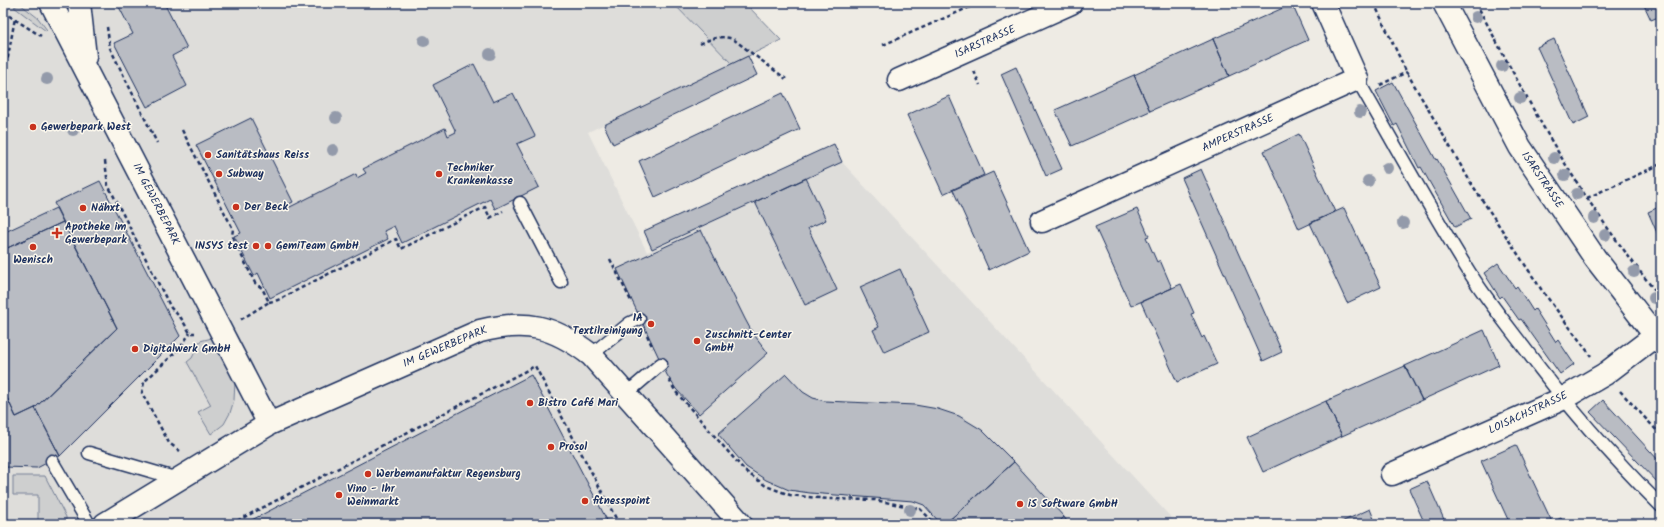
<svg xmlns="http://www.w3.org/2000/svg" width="1664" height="527" font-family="Kalam,sans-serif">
  <rect width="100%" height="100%" fill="#eeebe4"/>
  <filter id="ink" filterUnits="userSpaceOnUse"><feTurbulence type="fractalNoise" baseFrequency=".025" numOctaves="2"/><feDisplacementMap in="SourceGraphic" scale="8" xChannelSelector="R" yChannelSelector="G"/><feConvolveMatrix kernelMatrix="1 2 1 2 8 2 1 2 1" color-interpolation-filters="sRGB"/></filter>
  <g filter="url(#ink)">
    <!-- built -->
    <path fill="#deddda" d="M14,3H673L732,64L588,132L647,252L842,162L1177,524H3V9Z"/>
    <!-- green -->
    <path fill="#cecfcf" stroke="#747f96" d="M673,3H745L781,40L732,64Z
      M20,4L38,18L47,30L46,31L14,7Z
      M212,338L235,382L234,400L230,413L224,424L211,434L198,412L211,405L187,362L192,358L200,341Z
      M13,476H45L66,517V524H38V495H13Z"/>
    <!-- building -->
    <path fill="#b9bcc3" stroke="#1b2f5e" d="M117,3H164L187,48L172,56L187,86L147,107L114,43L133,34Z
      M1643,3H1661V16L1651,20Z
      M1292,4L1308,40L1229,76L1213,39Z
      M1213,39L1229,76L1150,111L1134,75Z
      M1554,39L1589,117L1573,125L1537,47Z
      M748,56L757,75L613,144L604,125Z
      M474,64L493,102L513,93L535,136L517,144L539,187L495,209L490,199L402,243L394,226L384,231L388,239L270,298L258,273L254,276L234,236L241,233L196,145L251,118L293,202L289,204L290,207L356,174L357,178L366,173L363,169L445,128L448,136L456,132L433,85Z
      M1016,67L1062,169L1046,176L1001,74Z
      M1134,75L1150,111L1072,146L1055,110Z
      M1393,82L1436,160L1437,159L1471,219L1455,227L1421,167L1419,168L1397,124L1394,126L1376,91Z
      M783,93L800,129L655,197L639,161Z
      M949,96L984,175L943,194L907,115Z
      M1299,134L1335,212L1299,229L1264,151Z
      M834,144L842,162L652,249L644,231Z
      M1201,169L1282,352L1263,361L1182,178Z
      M993,172L1029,251L989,270L953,190Z
      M806,178L826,220L808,228L837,290L805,305L755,202Z
      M100,181L180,336L60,456L35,408L117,328L54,203Z
      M1661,206V242L1648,212Z
      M56,208L63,222L3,250V233Z
      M1344,208L1381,287L1347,303L1310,223Z
      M1137,209L1149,236L1146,237L1157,262L1160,260L1172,288L1131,306L1095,227Z
      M63,222L117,328L35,408L16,417L3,389V250Z
      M701,230L745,319L752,332L768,353L699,414L676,389L667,375L617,269Z
      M1498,263L1515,288L1517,286L1533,311L1535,309L1556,342L1558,340L1574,364L1560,374L1521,319L1519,320L1502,296L1500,298L1484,273Z
      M900,269L929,332L884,352L873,330L879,327L860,287Z
      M1181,284L1194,313L1191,314L1202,338L1204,336L1217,364L1177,382L1141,302Z
      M1484,330L1499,365L1422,400L1405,366Z
      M1405,366L1422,400L1342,436L1326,401Z
      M786,374L803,392L813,398L825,401L915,405L938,409L959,416L982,430L1014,462L945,524H941L924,505L913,501L810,493L789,490L766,480L746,467L718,434Z
      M531,375L609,524H244Z
      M3,389L16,417L35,408L60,456L37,468L3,467Z
      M1603,400L1661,463V486L1590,412Z
      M1326,401L1342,436L1263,472L1247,437Z
      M1516,445L1552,522L1548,524H1510L1481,461Z
      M1014,462L1064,517L1057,524H945Z
      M1427,481L1446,524H1425L1409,489Z
      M1370,509L1376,524H1337Z
      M1064,517L1069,524H1057Z
      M1561,518L1564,524H1548L1552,522Z"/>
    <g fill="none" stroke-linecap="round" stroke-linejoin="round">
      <defs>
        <path id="service" d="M1357,79C1394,143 1429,208 1468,270C1484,296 1504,321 1523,346C1565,403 1611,456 1661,506
          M520,203L561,282
          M591,355L630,323L639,319
          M626,394L661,364
          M89,453L178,479
          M52,461L89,524"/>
        <path id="minor" d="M51,3L269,424
          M79,3L85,57
          M899,80L1071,3
          M1042,221L1357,79L1323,3
          M1392,474L1562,399L1605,374L1655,336
          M105,524L269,424L480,331C526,320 552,325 591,355L741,524"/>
        <path id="tertiary" d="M1444,3L1520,147L1595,258L1661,343"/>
      </defs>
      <!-- service casing -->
      <use href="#service" stroke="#1b2f5e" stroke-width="15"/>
      <!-- minor casing -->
      <use href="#minor" stroke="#1b2f5e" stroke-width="25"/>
      <!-- tertiary casing -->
      <use href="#tertiary" stroke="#1b2f5e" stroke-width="25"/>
      <!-- path -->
      <path stroke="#1b2f5e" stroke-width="2.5" stroke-dasharray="4 3" stroke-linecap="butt" d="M1374,3L1406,71L1471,183L1541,289L1591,356
        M1476,3C1511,69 1546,136 1587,198C1610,233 1636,266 1661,299
        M3,12L41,36
        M107,27L110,48L157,143
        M700,44C712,38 720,35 733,39L786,79
        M883,45L979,3
        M3,64L8,57L15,18
        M974,71L980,85
        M1380,85L1407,72
        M182,130L233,229L232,236L235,242L255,283L262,288L269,302L240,320
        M105,161L108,185L171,308L181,318L190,333H195
        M1587,198L1661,164
        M610,259L632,303
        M1656,292L1661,289
        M269,302L278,300L396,239L401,249L485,207L490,218L503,211
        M647,335L653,348
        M669,380L676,392L745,471L766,486L790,495L828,499L875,500L920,509L936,524
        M1620,391L1661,435
        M180,451L169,443L142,393L144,382L180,348L190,333
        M231,524L535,366L619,524"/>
      <!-- service -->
      <use href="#service" stroke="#fbf7ec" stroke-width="12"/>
      <!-- minor -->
      <use href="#minor" stroke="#fbf7ec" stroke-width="22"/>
      <!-- tertiary -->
      <use href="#tertiary" stroke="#fbf7ec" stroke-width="22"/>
    </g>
    <!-- trees -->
    <g fill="#939aaa">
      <circle cx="1476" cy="17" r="6"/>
      <circle cx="424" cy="41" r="6"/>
      <circle cx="490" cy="54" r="6"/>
      <circle cx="1502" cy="66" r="6"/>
      <circle cx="47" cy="79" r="6"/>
      <circle cx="1520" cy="98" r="6"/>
      <circle cx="1360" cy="112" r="6"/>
      <circle cx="336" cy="118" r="6"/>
      <circle cx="73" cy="130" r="6"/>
      <circle cx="333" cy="150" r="6"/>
      <circle cx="1554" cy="158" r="6"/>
      <circle cx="1387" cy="168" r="6"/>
      <circle cx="1565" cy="175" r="6"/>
      <circle cx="1368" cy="181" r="6"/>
      <circle cx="1577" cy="194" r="6"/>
      <circle cx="1594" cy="218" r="6"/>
      <circle cx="1403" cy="223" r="6"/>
      <circle cx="1605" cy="235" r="6"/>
      <circle cx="1634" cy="272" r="6"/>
      <circle cx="1654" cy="298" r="6"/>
      <circle cx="910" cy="510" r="6"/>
    </g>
  </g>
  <!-- markers -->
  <g fill="#c8321e" stroke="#fbf7ec" stroke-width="1.5">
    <circle cx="33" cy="127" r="4"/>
    <circle cx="208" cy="155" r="4"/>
    <circle cx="219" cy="174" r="4"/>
    <circle cx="439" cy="174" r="4"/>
    <circle cx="236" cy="207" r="4"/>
    <circle cx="83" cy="208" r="4"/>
    <path d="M55 227h4v4h4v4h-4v4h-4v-4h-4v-4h4z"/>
    <circle cx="256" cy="246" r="4"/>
    <circle cx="268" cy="246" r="4"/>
    <circle cx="33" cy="247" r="4"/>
    <circle cx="651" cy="324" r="4"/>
    <circle cx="697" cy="341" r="4"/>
    <circle cx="135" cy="349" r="4"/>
    <circle cx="530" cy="403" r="4"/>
    <circle cx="551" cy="447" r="4"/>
    <circle cx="368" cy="474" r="4"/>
    <circle cx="339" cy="495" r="4"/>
    <circle cx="585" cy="501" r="4"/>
    <circle cx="1020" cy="504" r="4"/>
  </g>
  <g text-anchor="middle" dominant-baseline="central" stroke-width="3" stroke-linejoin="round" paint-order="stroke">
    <!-- street labels -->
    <g font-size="11" fill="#1b2f5e" stroke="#fbf7ec">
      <text transform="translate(985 42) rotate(-24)">ISARSTRASSE</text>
      <text transform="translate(1238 133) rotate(-24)">AMPERSTRASSE</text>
      <text transform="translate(1542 180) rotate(56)">ISARSTRASSE</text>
      <text transform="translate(156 204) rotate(63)">IM GEWERBEPARK</text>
      <text transform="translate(445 347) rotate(-23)">IM GEWERBEPARK</text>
      <text transform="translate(1528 413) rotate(-25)">LOISACHSTRASSE</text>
    </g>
    <!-- poi labels -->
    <g font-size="11" font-weight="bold" fill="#1b2f5e" stroke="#fbf7ec" text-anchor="start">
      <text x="41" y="127">Gewerbepark West</text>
      <text x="216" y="155">Sanitätshaus Reiss</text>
      <text x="447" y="168">Techniker<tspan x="447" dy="13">Krankenkasse</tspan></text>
      <text x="227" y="174">Subway</text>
      <text x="244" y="207">Der Beck</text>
      <text x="91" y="208">Nähxt</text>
      <text x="65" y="227">Apotheke im<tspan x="65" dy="13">Gewerbepark</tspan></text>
      <text x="248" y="246" text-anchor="end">INSYS test</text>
      <text x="276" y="246">GemiTeam GmbH</text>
      <text x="33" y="260" text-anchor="middle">Wenisch</text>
      <text x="643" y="318" text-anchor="end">1A<tspan x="643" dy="13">Textilreinigung</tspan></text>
      <text x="705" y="335">Zuschnitt-Center<tspan x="705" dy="13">GmbH</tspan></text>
      <text x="143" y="349">Digitalwerk GmbH</text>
      <text x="538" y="403">Bistro Café Mari</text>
      <text x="559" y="447">Prosol</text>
      <text x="376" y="474">Werbemanufaktur Regensburg</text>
      <text x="347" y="489">Vino - Ihr<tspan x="347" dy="13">Weinmarkt</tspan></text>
      <text x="593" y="501">fitnesspoint</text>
      <text x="1028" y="504">iS Software GmbH</text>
    </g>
  </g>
  <!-- margin -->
  <rect width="1664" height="527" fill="none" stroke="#fbf7ec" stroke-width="16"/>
  <rect x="8" y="8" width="1648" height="511" fill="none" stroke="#1b2f5e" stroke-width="1.5" filter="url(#ink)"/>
</svg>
